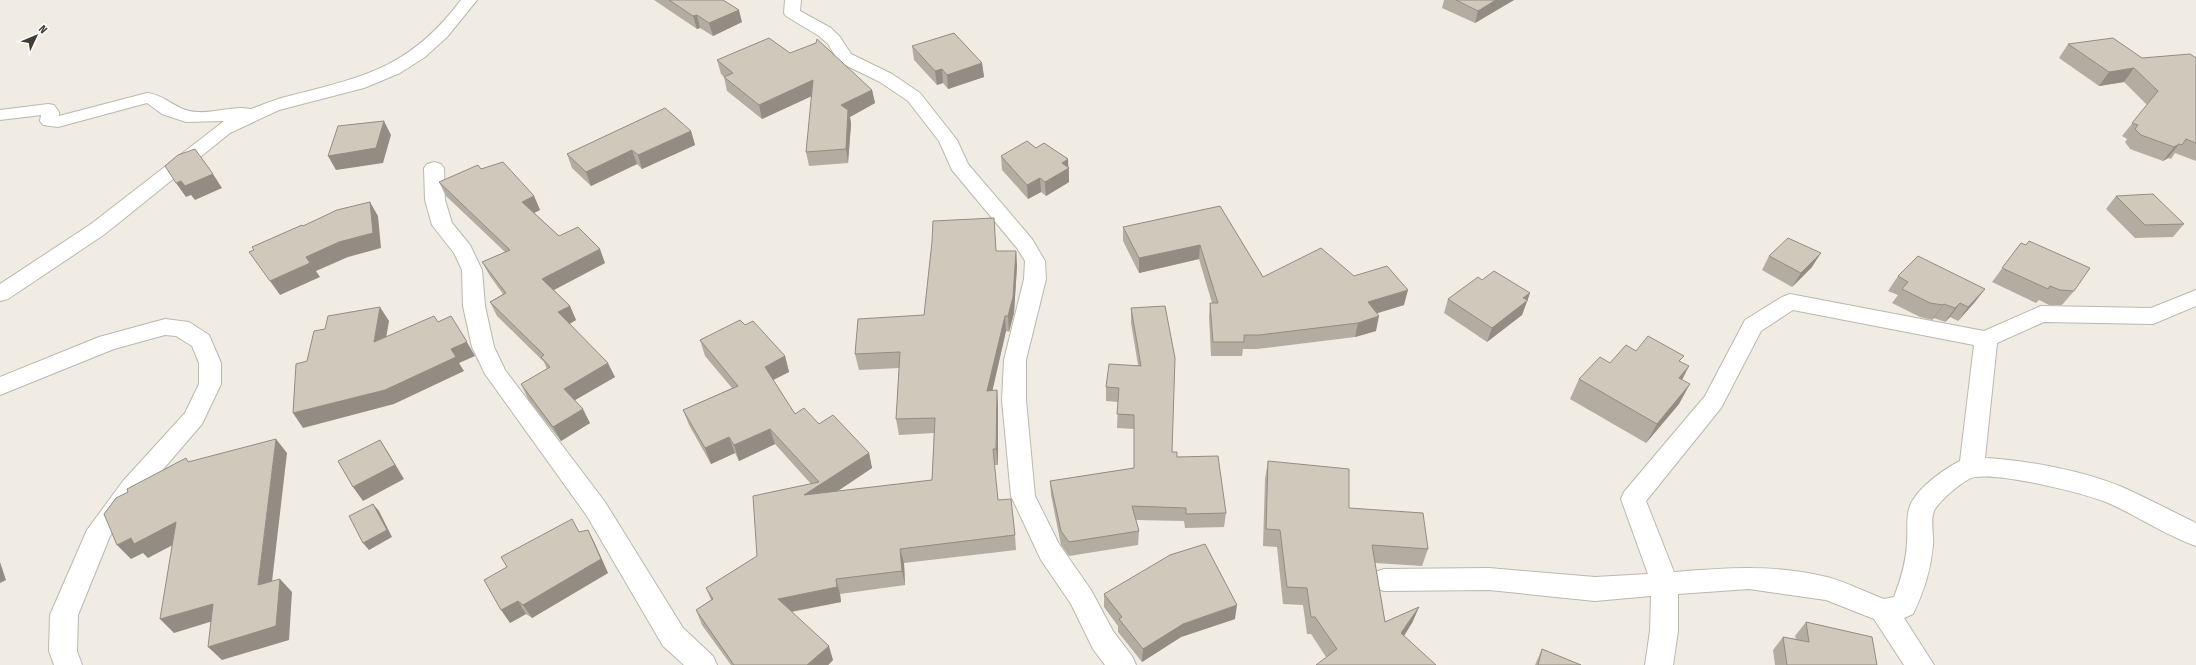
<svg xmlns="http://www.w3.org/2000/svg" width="2196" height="665" font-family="'Fira Sans Condensed',sans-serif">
  <rect width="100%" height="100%" fill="#f0ece4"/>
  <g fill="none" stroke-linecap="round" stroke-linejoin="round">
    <defs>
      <path id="minor" d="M461,0H477L447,37L425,57L400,73L364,88L279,110L230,133L105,234L8,299L0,301V284L91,224L224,121L186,122L162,114L147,103L58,127L43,125L40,121L41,115L0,120V110L48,104L54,105L59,112V116L147,93C167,95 175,111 197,112C212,113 227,108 242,108C245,108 248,109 251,109C262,105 274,100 285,97C363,77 409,69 461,0Z
        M785,0H801L800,11L831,28L840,37L851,54L892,74L920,93L957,140L968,164L1032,239L1045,261L1046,279L1026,360V400L1035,496L1059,544L1091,590L1113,631L1132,656L1136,665H1105L1093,649L1071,604L1041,560L1011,496L1002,400L1004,360L1024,279L1025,261L1017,248L952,170L939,141L908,101L880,82L839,62L828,44L819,36L786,16L784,13Z
        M434,162L441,164L444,168L445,200L452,223L470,245L482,270L485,306L494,347L505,370L605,502L683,628L713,656L717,665H684L663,646L587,516L485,374L472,347L463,306L462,270L454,253L432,225L425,200L424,168L427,164Z
        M2196,290V306L2153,324L2044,322L1997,343L1985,458C2026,460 2084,471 2122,487C2147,498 2171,511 2196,523V546C2165,535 2136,515 2106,502C2080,492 2002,473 1975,477C1965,478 1938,502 1934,511C1930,520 1934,535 1933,545C1931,569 1924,592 1913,614L1904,618L1934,665H1904L1874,619L1826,600L1749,589L1678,594V631L1673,665H1645L1650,631L1651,596L1595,601L1489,590L1384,591L1375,588L1371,580L1375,572L1384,569L1489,568L1595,577L1648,574L1621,499L1624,492L1705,396L1745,320L1782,297L1790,294L1984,331L2041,306L2151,308ZM1793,310L1974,345L1960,461C1944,469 1914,490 1909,509C1906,519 1908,532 1907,543C1906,562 1901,579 1894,597L1884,599C1865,592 1846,582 1827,577C1775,564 1727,568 1674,572L1646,501L1721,408L1761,331Z
        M165,319L189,322L209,335L221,363V384L202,424L141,495L110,536L78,615L77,651L82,665H54L49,651L50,615L87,530L123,481L185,413L199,384V363L192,346L176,336L165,335L114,349L0,395V377L99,337Z"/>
    </defs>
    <!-- minor casing -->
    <use href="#minor" stroke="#bdb7ab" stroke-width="2"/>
    <!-- minor -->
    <use href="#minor" fill="#fff" fill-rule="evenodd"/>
  </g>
  <!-- wall -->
  <path fill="#b3aca1" d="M654,0H723L742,22L713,36L700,28L697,29Z
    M1444,0H1514L1475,23L1442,8Z
    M2068,44L2142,58H2196V161L2175,153L2171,159L2168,158L2163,161L2130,149L2125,142L2127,139L2122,136L2147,105L2124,82L2099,86L2059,58Z
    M912,46L982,63L984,77L948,89L943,83L937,85L914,60Z
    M790,53L872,90L875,103L850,117L851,124L848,163L809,166L806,152L812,96L762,119L727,91L724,77L721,74L717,60Z
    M691,131L695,145L642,169L637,164L591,186L572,168L567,154Z
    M1036,148L1069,168V182L1046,196L1041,192L1028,199L1002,170L1001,156Z
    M481,169L534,196L540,210L534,213L559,236L605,263L554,290L570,306L576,320L570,324L615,377L575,400L590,423L561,441L528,399L521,384L547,369L544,362L497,316L490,302L503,294L490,276L482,262L505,252L446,196L439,182Z
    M2116,196L2184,224L2173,237L2135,238L2106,209Z
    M1220,206L1263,277L1354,276L1404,305L1377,313L1376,331L1355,337L1257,349H1243L1242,356H1211L1209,317L1210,303H1212L1199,259L1139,273L1123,241V227Z
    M995,234L996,251H1016L1017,266L1014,313L1009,332L1006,331L992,390H997L998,406V465H994L998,500L1015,535L1016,550L904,563L905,585L840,594L841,602L792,612L833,660L828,665H731L702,625L696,610L711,600L706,588L757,556L811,484L775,444L739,461L735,453L711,464L689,425L683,410L732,388L705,356L700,340L745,325L785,356L789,372L773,380L795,414L819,424L869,453L872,468L838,491L932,480L934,433L899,435L896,419L899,368L859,370L855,354L924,315Z
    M2021,243L2074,291L2062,305H2049L2039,300L2036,303L1992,282Z
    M1769,256L1812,267L1792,287L1762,270Z
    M1898,276L1985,289L1974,303L1958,321L1950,317L1945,322L1934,318L1932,320L1920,317L1892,303L1898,295L1888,291Z
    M1482,280L1530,293L1522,315L1487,342L1444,313L1448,299Z
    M1131,308L1172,452L1177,457L1226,513L1224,527L1185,528L1184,521L1136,520L1139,531L1138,545L1069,556L1061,545L1051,495L1050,481L1134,468V429L1117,428L1118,402L1106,401V387L1138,365L1131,323Z
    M1636,351L1680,362L1682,380L1679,404L1646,443L1570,399L1579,379L1610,363Z
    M1268,461L1349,508L1428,549L1422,566L1375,563L1385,622L1419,607L1412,623L1326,657L1311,634H1307L1303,605L1283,604L1277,547L1263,546L1265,479Z
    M588,530L595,544L608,573L532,618L526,614L510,623L507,567L579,532Z
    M1104,594L1235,619L1181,637L1142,662L1118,632V626L1104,607Z
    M1806,622L1877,665H1775L1773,650L1783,637L1796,639L1795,636Z
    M1542,649L1581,665H1535Z"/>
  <!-- shaded-wall -->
  <path fill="#928c83" d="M1496,0H1514L1475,23L1478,11Z
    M739,10L742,22L713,36L709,23Z
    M697,15L700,28L697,29L693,16Z
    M982,63L984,77L948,89L947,75Z
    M2134,68L2124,82L2099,86L2109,72Z
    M942,69L943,83L937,85L935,71Z
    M813,80L816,94L762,119L759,105Z
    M872,90L875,103L850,117L851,124L848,163L846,149L841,105Z
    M384,121L391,135L383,163L336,170L328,156Z
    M691,131L695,145L642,169L638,155Z
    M2179,144L2168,158L2163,161L2174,147Z
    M632,150L637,164L591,186L586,172Z
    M1068,159L1069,182L1046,196L1045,182L1062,163Z
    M213,174L222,188L195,200L191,195L186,197L176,183L181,181Z
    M1040,178L1041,192L1028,199L1027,185Z
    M534,196L540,210L528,216L522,202Z
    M370,202L378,216L381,248L348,257L316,271L320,277L280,295L270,281Z
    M1200,245L1199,259L1139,273V258Z
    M600,249L605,263L548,293L542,279Z
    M1016,251L1017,266L1014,313L1009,332L1008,316Z
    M1821,253L1812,267L1792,287L1801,273Z
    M1985,289L1974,303L1958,321L1968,307Z
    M1408,290L1404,305L1365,317L1368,302Z
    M1530,293L1522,315L1487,342L1492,328L1523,298Z
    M1960,303L1950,317L1945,322L1955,308Z
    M1944,304L1934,318L1932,320L1943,305Z
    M570,306L576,320L565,326L558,312Z
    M380,307L389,321L383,356L374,342Z
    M1005,316L1006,331L989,406L987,391Z
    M1379,316L1376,331L1355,337L1358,323Z
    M464,337L475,356L459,363L464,371L394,404L303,428L293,413L451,349Z
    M785,356L789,372L769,382L765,367Z
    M608,363L615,377L570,403L564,389Z
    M1689,366L1679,386V378Z
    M1690,384L1679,404L1646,443L1657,424Z
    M997,390L998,406V465L996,449Z
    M583,409L590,423L561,441L553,427Z
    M770,429L775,444L739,461L734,445Z
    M729,437L735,453L711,464L705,448Z
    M276,439L287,453L270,599L258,585Z
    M380,440L389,454L404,479L363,501L353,487Z
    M869,453L872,468L809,510L804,495Z
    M373,504L379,511L392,537L369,550L363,543Z
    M176,522L190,536L148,558L143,553L131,559L117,545L131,538Z
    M588,530L595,544L608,573L532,618L523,605Z
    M900,549L904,563L905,585L902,571Z
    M0,562L6,580L0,583Z
    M280,579L292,592L289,640L222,660L208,647Z
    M836,579L840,594L841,602L783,613L778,599Z
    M518,601L526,614L510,623L501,610Z
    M213,604L226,617L174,633L160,619Z
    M1237,605L1235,619L1181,637L1142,662L1143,649L1183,624Z
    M1419,607L1412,623L1396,649L1401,633Z
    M829,646L833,660L828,665H807Z"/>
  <!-- building -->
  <path fill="#d0c8bb" stroke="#928c83" d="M669,0H723L739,10L709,23L697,15L693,16Z
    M1456,0H1496L1478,11Z
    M954,33L982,63L947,75L942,69L935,71L912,46Z
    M769,38L790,53L816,43L817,39L872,90L841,105L848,110L846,149L806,152L813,80L759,105L724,77L733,73L717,60Z
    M2113,38L2142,58L2190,54L2196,58V143L2186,139L2182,145L2179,144L2174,147L2141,135L2135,129L2138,125L2132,123L2158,91L2134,68L2109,72L2068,44Z
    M665,108L691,131L638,155L632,150L586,172L567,154Z
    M384,121L376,148L328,156L338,126Z
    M1027,141L1036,148L1044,143L1068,159L1062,163L1069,168L1045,182L1040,178L1027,185L1001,156Z
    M195,149L213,174L185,186L181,181L176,183L165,166L178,155Z
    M503,162L534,196L522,202L559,236L578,227L600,249L542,279L570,306L558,312L608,363L564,389L583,409L553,427L521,384L550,367L541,357L544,355L490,302L506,293L482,262L510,250L439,182L478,165L481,169Z
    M2153,194L2184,224L2145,225L2116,196Z
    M370,202L373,233L339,242L306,257L310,263L270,281L249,252L254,250L252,247L302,225L303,226L337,210Z
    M1220,206L1263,277L1321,248L1354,276L1387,266L1408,290L1368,302L1379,316L1358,323L1259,335H1244V342H1213L1210,303H1218L1200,245L1139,258L1123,227Z
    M994,218L996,251H1016L1013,297L1008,316H1005L987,391L997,390L996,449H993L998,500L1011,499L1015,535L900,549L902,571L836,579L837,587L778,599L829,646L807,665H734L696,610L713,599L706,588L757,556L753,496L819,482L770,429L734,445L729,437L705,448L683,410L738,386L700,340L740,320L745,325L753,321L785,356L765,367L795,414L804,408L819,424L833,415L869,453L804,495L932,480L935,418L896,419L900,352L855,354L858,319L924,315L932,242L933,221Z
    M1788,238L1821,253L1801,273L1769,256Z
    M2029,241L2090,268L2074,291L2060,290L2050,286L2048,289L2002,268L2021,243L2026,245Z
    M1918,256L1985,289L1968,307L1960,303L1955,308L1944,304L1943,305L1930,303L1902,289L1908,282L1898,276Z
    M1494,271L1530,293L1523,298L1528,300L1492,328L1448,299L1478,277L1482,280Z
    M1165,306L1175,358L1172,452H1177V457L1218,456L1226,513L1186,514V508L1132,506L1139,531L1069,542L1061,531L1050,481L1134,468V415L1117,414L1119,388L1106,387L1109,364L1141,366L1131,308Z
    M380,307L374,342L434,316L438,322L451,316L464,337L467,342L451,349L456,357L385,390L293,413L296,364L307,361L314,331L325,329L328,316Z
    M1648,336L1684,356L1679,361L1689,366L1679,378L1690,384L1657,424L1579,379L1600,357L1610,363L1626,345L1636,351Z
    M276,439L258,585L280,579L276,626L208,647L213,604L160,619L176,522L134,544L131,538L117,545L104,514L116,498L128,492L127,489L186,458L188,462Z
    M380,440L395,465L353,487L338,461Z
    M1268,461L1349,469V508L1423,513L1428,549L1372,545L1385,622L1419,607L1401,633L1436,665H1316L1337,649L1315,617H1311L1307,588L1287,587L1280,530L1266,529Z
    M373,504L387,530L363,543L349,516Z
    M572,519L579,532L588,530L601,559L523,605L518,601L501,610L484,580L507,567L501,557Z
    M1205,544L1237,605L1183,624L1143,649L1119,619L1122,617L1104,594L1170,555Z
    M1806,622L1872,637L1877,665H1787L1783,637L1809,642Z
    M1542,649L1581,665H1538Z"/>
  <!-- north arrow -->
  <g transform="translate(36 36) rotate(46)" stroke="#ffffff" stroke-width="3" paint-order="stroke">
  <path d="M0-3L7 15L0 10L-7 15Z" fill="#413c35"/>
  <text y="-6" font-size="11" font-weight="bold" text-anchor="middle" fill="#413c35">N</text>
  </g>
</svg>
